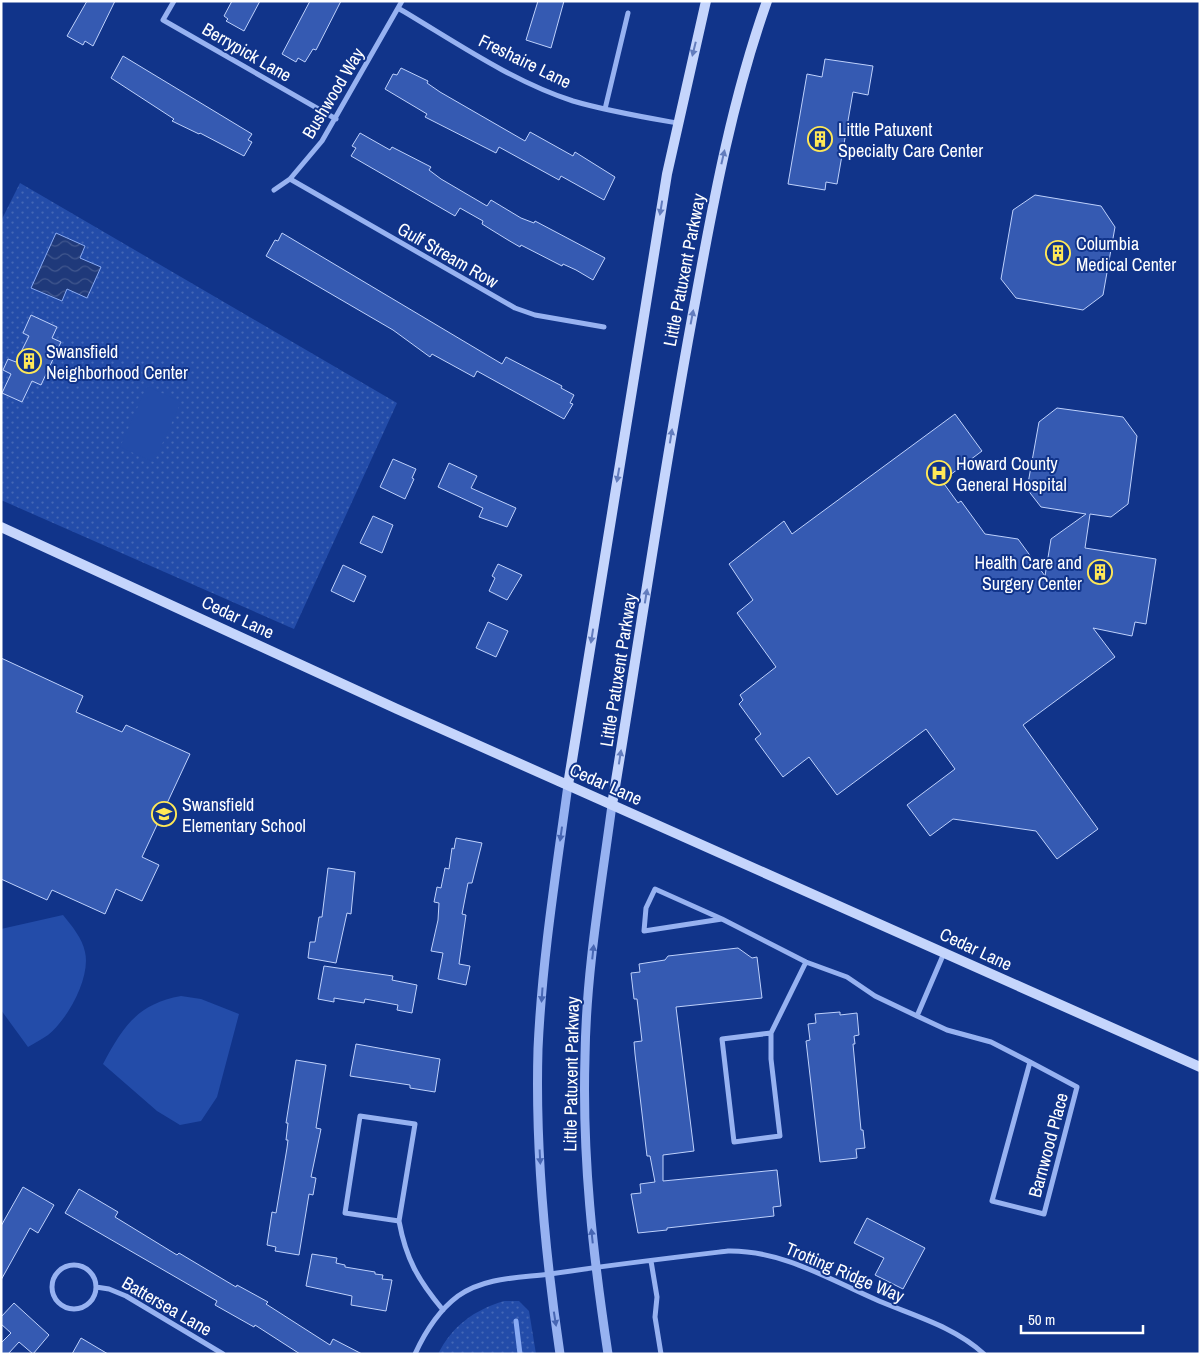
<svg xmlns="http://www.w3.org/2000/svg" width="1201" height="1355" font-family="'Archivo Narrow',sans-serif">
  <defs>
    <pattern id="park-dots" width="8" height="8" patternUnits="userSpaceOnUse" patternTransform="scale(1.25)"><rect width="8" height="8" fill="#234ca9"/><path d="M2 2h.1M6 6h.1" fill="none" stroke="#4467b6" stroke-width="1.8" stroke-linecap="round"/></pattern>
    <pattern id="water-waves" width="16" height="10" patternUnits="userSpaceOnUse" patternTransform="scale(1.25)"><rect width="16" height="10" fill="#1f397a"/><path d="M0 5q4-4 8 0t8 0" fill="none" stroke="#41578e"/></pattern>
  </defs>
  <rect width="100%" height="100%" fill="#11348a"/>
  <!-- park -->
  <path fill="url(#park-dots)" d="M20,183L397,403L294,629L1,500V221Z
    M504,1301H519L529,1311L536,1354H438C452,1326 474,1310 504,1301Z"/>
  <!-- pitch -->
  <path fill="#234ca9" d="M147,386L181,402L154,462L120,447Z
    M63,915C72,926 82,938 85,952C91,977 68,1019 48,1035C42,1039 35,1043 28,1047L1,1010V929Z
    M181,996L201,999L239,1014L217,1097L201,1121L180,1125L157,1111L103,1064C123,1027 137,1004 181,996Z"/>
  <!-- water -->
  <path fill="url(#water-waves)" stroke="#89abf4" d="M56,233L85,246L80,258L101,267L87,298L67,289L62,301L31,288Z"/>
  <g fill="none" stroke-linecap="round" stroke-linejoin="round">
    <!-- stream -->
    <path stroke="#89abf4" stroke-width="5" d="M516,1321L520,1354"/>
  </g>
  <!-- building -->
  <path fill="#355ab2" stroke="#bed1fc" d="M87,1H115L93,46L85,41L83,45L67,36Z
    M232,1H260L244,31L226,21L228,19L224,16Z
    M310,1H341L316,50L313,49L305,62L298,58L296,62L282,54Z
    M538,1H564L551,48L526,40Z
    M123,56L252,134L248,140L252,142L244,156L200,133L199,134L172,121L174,119L111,78Z
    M825,59L873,66L868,95L853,92L837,184L826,182L825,190L788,184L807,74L822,77Z
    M401,68L428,81L427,83L440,92L525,141L530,132L573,156L575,152L615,177L604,200L561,176L559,180L499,147L496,153L425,117L427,114L385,89L393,74L397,75Z
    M360,133L390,150L392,147L431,167L429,170L441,179L487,206L491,200L521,218L534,223L535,221L605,258L593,280L576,270L563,264L562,266L521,245L520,247L508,240L482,224L483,221L460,208L455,216L351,156L356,148L352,146Z
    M1035,195L1101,206L1115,227L1103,295L1083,310L1016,298L1001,279L1013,210Z
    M282,233L502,364L506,357L562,386L561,388L574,395L570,403L573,404L564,419L477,371L474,377L432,354L430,357L393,330L266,256L275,240L278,241Z
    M31,315L57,327L52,338L61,342L41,385L32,381L22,402L2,393L11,374L3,370L8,359L16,362L29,336L23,333Z
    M1057,408L1123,417L1137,436L1128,504L1111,517L1090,514L1085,548L1156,559L1146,624L1135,622L1132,636L1093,628L1115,657L1023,725L1098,829L1057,859L1036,831L953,819L930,836L907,805L955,769L926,729L837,795L809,757L783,777L755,739L761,734L739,704L743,700L740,695L776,667L737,613L753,600L729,564L784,521L792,534L955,414L982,451L942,481L958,503L961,501L985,534L1018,539L1045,576L1051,539L1086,514L1041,507L1027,489L1039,422Z
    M393,459L416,469L412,478L414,479L405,499L380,487Z
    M449,463L477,476L471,488L516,508L507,527L479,517L483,508L438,487Z
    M373,516L393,525L382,553L360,543Z
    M498,564L522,575L507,600L489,591L495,578L492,576Z
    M343,565L366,576L354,602L331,591Z
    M488,622L508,631L496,657L476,648Z
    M1,658L83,696L76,712L122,732L126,725L190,754L142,857L159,865L142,901L116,889L105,914L52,890L47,900L1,879Z
    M456,838L482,843L472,883H468L462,914L466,915L459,964L470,966L466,985L438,979L443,953L431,951L438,920L439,903L434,902L437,887L441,888L445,868L449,869L452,848L454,849Z
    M328,868L355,872L351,914L347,913L336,963L308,958L310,942H315L319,917H322Z
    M738,948L752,958L757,957L762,998L676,1007L694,1151L663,1155V1181L777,1170L781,1206L773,1207L774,1216L667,1228V1230L638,1233L631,1194L641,1193L640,1184L655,1182L650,1156H647L635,1054L634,1042L642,1041L637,999H634L631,973L640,972L639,964L665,960L668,956Z
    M324,966L393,976L392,980L417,985L412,1013L397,1010L398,1005L365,999L364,1003L334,998V1002L318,999Z
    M840,1012V1015L857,1013L859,1035L854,1036L855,1044H853L861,1130H863L865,1148L856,1149L857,1158L820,1162L806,1041L810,1040L808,1024L816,1023L815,1014Z
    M356,1044L440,1059L435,1092L410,1088V1085L350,1076Z
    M296,1060L326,1065L316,1128L321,1129L311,1177L316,1178L313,1195L309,1194L299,1255L275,1251L276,1247L267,1245L272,1212L276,1213L287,1148L288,1140H286L288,1123H286Z
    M23,1187L54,1205L38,1233L30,1228L1,1280V1226Z
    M79,1189L118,1212L115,1217L177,1255L179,1253L236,1287L237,1285L268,1302L266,1304L330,1345L333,1339L362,1354H300L255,1325L254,1327L215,1305L217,1301L65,1213Z
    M867,1218L925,1248L903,1289L875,1275L884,1258L854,1243Z
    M312,1254L337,1258L336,1263L345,1265V1267L375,1272V1274L383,1275L382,1279L392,1280L386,1311L351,1305L352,1296L306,1286Z
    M14,1303L49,1335L33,1354L19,1342L8,1354H1V1343L11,1333L1,1324V1317Z
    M81,1338L108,1354H72Z"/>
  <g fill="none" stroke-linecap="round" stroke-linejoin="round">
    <!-- minor -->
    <path stroke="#97b2f1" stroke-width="5" d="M174,1L163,20L336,119
      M398,8C454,41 511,81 573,101C607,111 643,117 677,123
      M605,109L628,13
      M290,179L515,308L535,315L604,327
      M274,190L290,179L322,141L402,1
      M722,919L644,931L646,908L655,889L722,919L806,962L847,977L875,996L917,1016L947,1030L991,1042L1030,1062L992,1201L1044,1214L1077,1087L1030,1062
      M917,1016L944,953
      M771,1033L722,1039L734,1142L780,1136L771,1059V1033L806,962
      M399,1221L415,1124L360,1116L345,1213L399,1221C406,1259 418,1280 443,1310
      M651,1261L657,1297L655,1317L661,1354
      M52 1287a22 22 0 1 1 44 0a22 22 0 1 1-44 0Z
      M96,1287L109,1289L126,1296L223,1354
      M415,1354C425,1332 438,1311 458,1296C485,1277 519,1278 550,1274C609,1265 669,1258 728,1251C783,1250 830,1280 879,1301C915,1316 955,1327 984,1354"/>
    <!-- tertiary -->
    <path stroke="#97b2f1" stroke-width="9" d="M560,1354C545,1253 535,1151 538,1049C542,960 556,873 568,785
      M608,1354C593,1255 582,1157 585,1057C586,972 601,888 612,805"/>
    <!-- secondary -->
    <path stroke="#c5d5fc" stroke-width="10" d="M1,527L397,709L1200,1067
      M568,785L667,174L706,1
      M612,805C640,636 664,466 696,297C714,197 733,97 767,1"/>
  </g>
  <!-- one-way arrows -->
  <defs><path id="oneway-solid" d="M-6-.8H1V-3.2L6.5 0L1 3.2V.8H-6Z" transform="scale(1.25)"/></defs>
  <g fill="#627cbd">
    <use href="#oneway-solid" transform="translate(694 49) rotate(104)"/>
    <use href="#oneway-solid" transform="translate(723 157) rotate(-77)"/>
    <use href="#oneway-solid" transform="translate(661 208) rotate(99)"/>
    <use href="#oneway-solid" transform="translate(692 317) rotate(-79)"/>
    <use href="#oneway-solid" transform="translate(671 436) rotate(-81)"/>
    <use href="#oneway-solid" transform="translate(618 475) rotate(100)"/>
    <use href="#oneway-solid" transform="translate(646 596) rotate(-81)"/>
    <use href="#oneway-solid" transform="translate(592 636) rotate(99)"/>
    <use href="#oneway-solid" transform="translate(620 757) rotate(-81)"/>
  </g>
  <g fill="#4766b3">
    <use href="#oneway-solid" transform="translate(561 834) rotate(98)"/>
    <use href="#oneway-solid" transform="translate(593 952) rotate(-84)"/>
    <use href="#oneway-solid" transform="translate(542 995) rotate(94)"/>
    <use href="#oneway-solid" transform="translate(540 1157) rotate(87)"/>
    <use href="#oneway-solid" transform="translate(592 1236) rotate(-96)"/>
    <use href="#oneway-solid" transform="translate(555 1319) rotate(81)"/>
  </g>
  <!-- icons -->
  <defs>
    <symbol id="building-ring" viewBox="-11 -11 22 22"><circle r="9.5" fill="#11348a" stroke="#ffe857" stroke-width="1.5"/><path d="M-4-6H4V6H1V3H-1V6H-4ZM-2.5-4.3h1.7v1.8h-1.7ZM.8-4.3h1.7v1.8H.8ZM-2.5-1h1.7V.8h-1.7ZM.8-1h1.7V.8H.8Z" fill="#ffe857"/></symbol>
    <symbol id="hospital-ring" viewBox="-11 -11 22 22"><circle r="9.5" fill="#11348a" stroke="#ffe857" stroke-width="1.5"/><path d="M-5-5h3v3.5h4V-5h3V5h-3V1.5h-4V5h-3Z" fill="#ffe857"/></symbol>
    <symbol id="school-ring" viewBox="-11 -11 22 22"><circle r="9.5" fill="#11348a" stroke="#ffe857" stroke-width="1.5"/><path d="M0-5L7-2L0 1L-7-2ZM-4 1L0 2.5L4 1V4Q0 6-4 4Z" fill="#ffe857"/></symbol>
  </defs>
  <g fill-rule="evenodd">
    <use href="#building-ring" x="806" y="125" width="28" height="28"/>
    <use href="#building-ring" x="1044" y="239" width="28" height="28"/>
    <use href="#building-ring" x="15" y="347" width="28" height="28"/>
    <use href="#hospital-ring" x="925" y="459" width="28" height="28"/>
    <use href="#building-ring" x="1086" y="558" width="28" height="28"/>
    <use href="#school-ring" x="150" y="800" width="28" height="28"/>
  </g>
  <g text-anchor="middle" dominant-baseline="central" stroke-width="4" stroke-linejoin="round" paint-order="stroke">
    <!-- street labels -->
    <g font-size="18" fill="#fff" stroke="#11348a">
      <text transform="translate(247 52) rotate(30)">Berrypick Lane</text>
      <text transform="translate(525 61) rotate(26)">Freshaire Lane</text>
      <text transform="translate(333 93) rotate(-59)">Bushwood Way</text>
      <text transform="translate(448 255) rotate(30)">Gulf Stream Row</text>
      <text transform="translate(684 270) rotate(-79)">Little Patuxent Parkway</text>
      <text transform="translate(238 617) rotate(25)">Cedar Lane</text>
      <text transform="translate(618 670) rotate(-81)">Little Patuxent Parkway</text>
      <text transform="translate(606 784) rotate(24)">Cedar Lane</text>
      <text transform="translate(976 949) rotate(25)">Cedar Lane</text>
      <text transform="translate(571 1074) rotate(-89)">Little Patuxent Parkway</text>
      <text transform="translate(1048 1145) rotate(-75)">Barnwood Place</text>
      <text transform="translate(845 1272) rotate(23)">Trotting Ridge Way</text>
      <text transform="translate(167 1306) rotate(30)">Battersea Lane</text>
    </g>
    <!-- poi labels -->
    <g font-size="18" fill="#fff" stroke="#11348a" text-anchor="start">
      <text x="838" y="129">Little Patuxent<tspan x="838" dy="21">Specialty Care Center</tspan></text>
      <text x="1076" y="243">Columbia<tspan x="1076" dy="21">Medical Center</tspan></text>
      <text x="46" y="351">Swansfield<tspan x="46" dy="21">Neighborhood Center</tspan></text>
      <text x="956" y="463">Howard County<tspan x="956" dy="21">General Hospital</tspan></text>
      <text x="1082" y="562" text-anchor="end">Health Care and<tspan x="1082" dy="21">Surgery Center</tspan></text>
      <text x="182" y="804">Swansfield<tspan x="182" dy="21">Elementary School</tspan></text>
    </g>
  </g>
  <!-- border -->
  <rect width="1201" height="1355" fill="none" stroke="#ffffff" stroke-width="5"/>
  <!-- scale -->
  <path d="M1021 1325v8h122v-8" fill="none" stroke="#ffffff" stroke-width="2.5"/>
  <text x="1028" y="1325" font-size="15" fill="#ffffff" stroke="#11348a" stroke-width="4" paint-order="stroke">50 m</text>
</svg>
